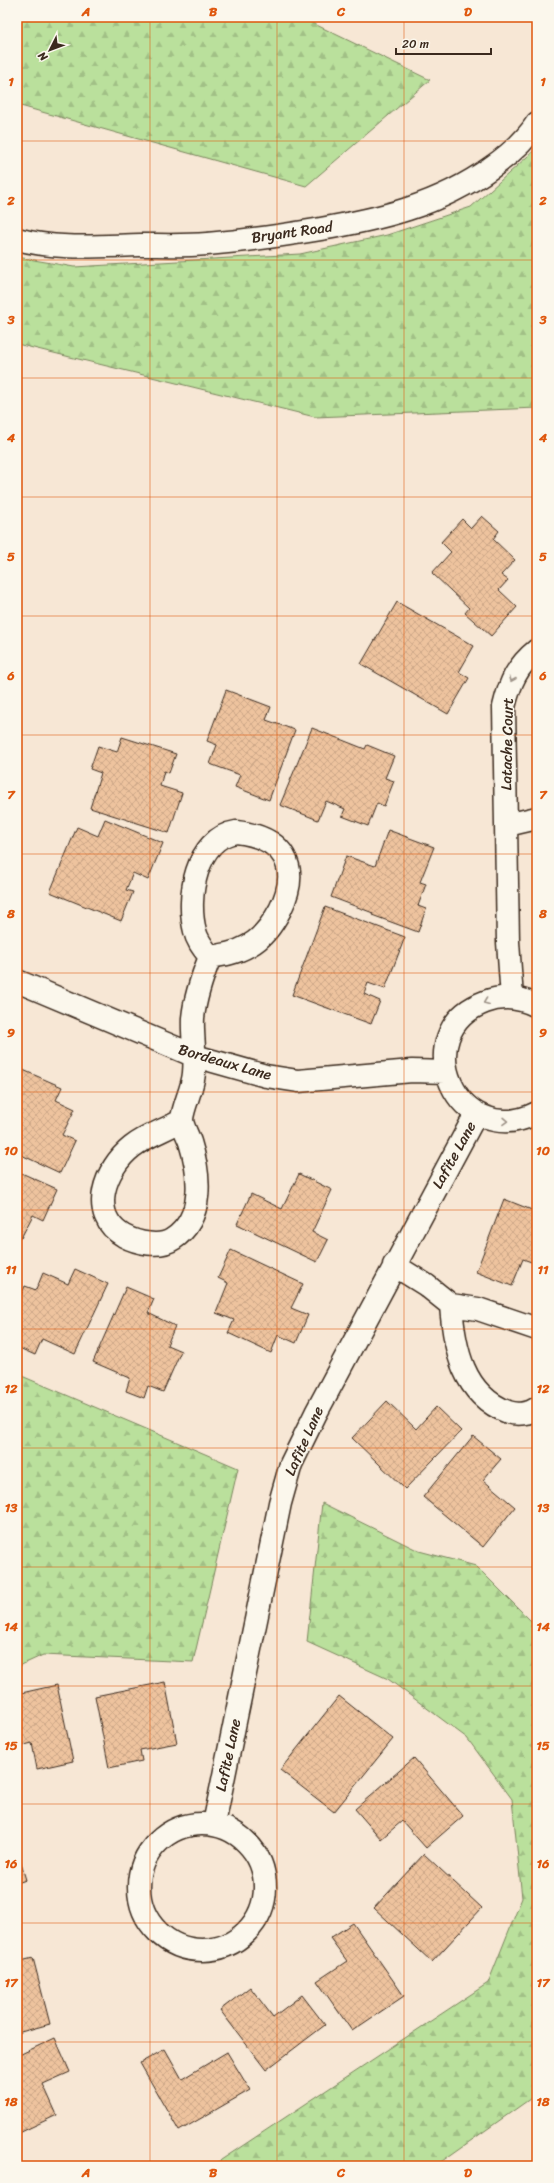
<svg xmlns="http://www.w3.org/2000/svg" width="554" height="2183" font-family="Sriracha,sans-serif">
  <defs>
    <pattern id="forest-firs" width="22" height="20" patternUnits="userSpaceOnUse"><rect width="22" height="20" fill="#bae09c"/><path d="M5 1l3.5 6h-7zM16 11l3.5 6h-7z" fill="#a1c086"/></pattern>
    <pattern id="building-cross-hatch" width="8" height="8" patternUnits="userSpaceOnUse"><rect width="8" height="8" fill="#eec39e"/><path d="M0 0l8 8M0 8l8-8" fill="none" stroke="#cda888"/></pattern>
  </defs>
  <rect width="100%" height="100%" fill="#f7e7d5"/>
  <filter id="ink" filterUnits="userSpaceOnUse"><feTurbulence type="fractalNoise" baseFrequency=".025" numOctaves="2"/><feDisplacementMap in="SourceGraphic" scale="8" xChannelSelector="R" yChannelSelector="G"/><feConvolveMatrix kernelMatrix="1 2 1 2 8 2 1 2 1" color-interpolation-filters="sRGB"/></filter>
  <g filter="url(#ink)">
    <!-- forest -->
    <path fill="url(#forest-firs)" stroke="#7a855d" d="M17,17H300L430,80L306,186L17,105Z
      M537,148V408L315,417L17,344V257L74,267L300,254L387,235L471,207Z
      M17,1374L238,1468L193,1662L43,1655L17,1667Z
      M322,1503L419,1551L476,1566L534,1624L537,1622V2094L435,2166H212L488,1983L522,1898L512,1799L467,1738L388,1679L307,1642Z"/>
    <!-- building -->
    <path fill="url(#building-cross-hatch)" stroke="#3b2a1e" d="M482,516L499,531L493,539L515,560L501,575L508,580L499,590L517,607L491,636L465,613L469,608L432,573L451,552L441,542L462,519L471,528Z
      M397,602L474,646L459,672L469,678L448,714L361,664Z
      M226,690L271,707L266,720L295,730L269,800L235,787L240,775L210,764L217,745L207,741Z
      M312,728L365,749L367,745L394,756L385,778L394,781L384,806L377,803L368,826L342,816L345,809L326,801L318,820L280,805Z
      M122,737L176,754L169,773L164,771L160,786L182,793L169,833L90,808L101,773L90,769L98,746L117,752Z
      M105,819L163,843L148,880L133,873L126,890L133,892L121,921L50,892L77,827L98,836Z
      M388,830L434,847L420,882L426,884L418,906L426,909L418,932L372,915L373,913L331,897L346,856L375,866Z
      M325,907L405,937L385,989L368,983L364,994L380,1001L371,1024L292,995Z
      M23,1070L62,1087L56,1100L75,1109L62,1135L75,1141L60,1173L17,1153V1076L20,1078Z
      M17,1171L57,1189L43,1220L33,1215L21,1238L17,1236Z
      M299,1174L332,1190L312,1232L328,1240L317,1262L237,1224L251,1194L282,1209Z
      M504,1199L537,1212V1264L523,1259L512,1286L476,1272Z
      M231,1250L303,1284L291,1308L308,1315L296,1343L278,1335L271,1353L228,1333L234,1320L216,1313L228,1283L218,1278Z
      M75,1269L108,1284L75,1354L42,1339L35,1355L17,1347V1339L21,1330L17,1328V1304L25,1286L36,1290L43,1273L68,1284Z
      M126,1287L154,1299L148,1313L175,1326L167,1345L181,1351L163,1392L148,1386L144,1398L126,1391L130,1378L93,1362Z
      M387,1401L416,1429L436,1407L461,1431L405,1489L352,1438Z
      M473,1436L501,1459L483,1480L515,1507L483,1547L423,1497Z
      M165,1682L177,1743L140,1750L142,1761L109,1768L95,1696Z
      M57,1685L73,1761L37,1769L32,1743L17,1747V1694Z
      M339,1696L393,1739L334,1812L280,1770Z
      M414,1758L463,1816L426,1848L402,1821L381,1839L355,1809Z
      M17,1850L26,1880L17,1883Z
      M424,1854L482,1908L432,1962L374,1908Z
      M353,1923L404,1996L352,2031L317,1981L347,1961L330,1938Z
      M33,1958L50,2024L17,2033V1962Z
      M250,1987L273,2017L302,1995L325,2025L266,2070L220,2010Z
      M55,2038L70,2072L43,2084L57,2115L17,2134V2056Z
      M165,2049L182,2079L227,2052L250,2090L179,2131L140,2063Z"/>
    <g fill="none" stroke-linecap="round" stroke-linejoin="round">
      <defs>
        <path id="street" d="M17,239C57,250 99,246 140,245C162,245 185,246 207,244C243,241 279,236 315,230C380,219 438,206 492,167C509,155 526,140 537,123
          M507,825L537,818
          M236,832C283,837 302,866 280,910C272,925 263,938 248,946C236,953 223,955 210,957C204,949 197,941 195,931C186,898 196,838 236,832Z
          M17,981L195,1056L266,1076L298,1081L412,1071L446,1072
          M512,998L508,942L504,707C510,682 517,666 537,650
          M537,1006C520,997 503,995 485,1002C405,1032 457,1153 537,1113
          M182,1120C166,1130 147,1135 132,1147C105,1168 87,1215 124,1236C137,1243 160,1248 173,1239C205,1218 200,1174 190,1142C188,1136 182,1126 182,1119C183,1106 193,1088 194,1073C196,1055 192,1036 193,1018C195,997 202,977 210,957
          M394,1265L426,1285L451,1305L478,1309L537,1329
          M451,1305C454,1348 463,1395 508,1412C517,1415 530,1414 537,1408
          M139 1887a63 63 0 1 1 126 0a63 63 0 1 1-126 0Z
          M214,1824L280,1503L291,1464L316,1413L476,1114"/>
      </defs>
      <!-- street casing -->
      <use href="#street" stroke="#3b2a1e" stroke-width="25"/>
      <!-- street -->
      <use href="#street" stroke="#fbf7ec" stroke-width="22"/>
    </g>
    <!-- one-way arrows -->
    <defs><path id="oneway-chevron" d="M-2-3.5L2.5 0L-2 3.5" fill="none" stroke-width="1.6" stroke-linecap="round" stroke-linejoin="round"/></defs>
    <g stroke="#9b9085">
      <use href="#oneway-chevron" transform="translate(512 679) rotate(113)"/>
      <use href="#oneway-chevron" transform="translate(486 1002) rotate(159)"/>
      <use href="#oneway-chevron" transform="translate(505 1121) rotate(1)"/>
    </g>
  </g>
  <!-- grid -->
  <path fill="none" stroke="#df570d" stroke-width="1" stroke-opacity="0.55" d="M150,17V2166M277,17V2166M404,17V2166M17,141H537M17,260H537M17,378H537M17,497H537M17,616H537M17,735H537M17,854H537M17,973H537M17,1092H537M17,1210H537M17,1329H537M17,1448H537M17,1567H537M17,1686H537M17,1804H537M17,1923H537M17,2042H537"/>
  <g text-anchor="middle" dominant-baseline="central" stroke-width="3" stroke-linejoin="round" paint-order="stroke">
    <!-- street labels -->
    <g font-size="15" fill="#3b2a1e" stroke="#fbf7ec">
      <text transform="translate(292 232) rotate(-8)">Bryant Road</text>
      <text transform="translate(507 744) rotate(-89)">Latache Court</text>
      <text transform="translate(225 1062) rotate(16)">Bordeaux Lane</text>
      <text transform="translate(454 1155) rotate(-61)">Lafite Lane</text>
      <text transform="translate(304 1441) rotate(-66)">Lafite Lane</text>
      <text transform="translate(228 1755) rotate(-78)">Lafite Lane</text>
    </g>
  </g>
  <!-- margin -->
  <rect width="554" height="2183" fill="none" stroke="#fbf7ec" stroke-width="44"/>
  <!-- north arrow -->
  <g transform="translate(50 50) rotate(228)" stroke="#fbf7ec" stroke-width="3" paint-order="stroke">
  <path d="M0-3L7 15L0 10L-7 15Z" fill="#3b2a1e"/>
  <text y="-6" font-size="11" font-weight="bold" text-anchor="middle" fill="#3b2a1e">N</text>
  </g>
  <!-- scale -->
  <path d="M396 48v6h95v-6" fill="none" stroke="#3b2a1e" stroke-width="2"/>
  <text x="402" y="48" font-size="12" fill="#3b2a1e" stroke="#fbf7ec" stroke-width="3" paint-order="stroke">20 m</text>
  <rect x="22" y="22" width="510" height="2139" fill="none" stroke="#df570d" stroke-width="1.5"/>
  <g font-size="13" text-anchor="middle" font-weight="bold" fill="#df570d">
    <text x="86" y="16">A</text>
    <text x="213" y="16">B</text>
    <text x="341" y="16">C</text>
    <text x="468" y="16">D</text>
    <text x="11" y="86">1</text>
    <text x="543" y="86">1</text>
    <text x="11" y="205">2</text>
    <text x="543" y="205">2</text>
    <text x="11" y="324">3</text>
    <text x="543" y="324">3</text>
    <text x="11" y="442">4</text>
    <text x="543" y="442">4</text>
    <text x="11" y="561">5</text>
    <text x="543" y="561">5</text>
    <text x="11" y="680">6</text>
    <text x="543" y="680">6</text>
    <text x="11" y="799">7</text>
    <text x="543" y="799">7</text>
    <text x="11" y="918">8</text>
    <text x="543" y="918">8</text>
    <text x="11" y="1037">9</text>
    <text x="543" y="1037">9</text>
    <text x="11" y="1155">10</text>
    <text x="543" y="1155">10</text>
    <text x="11" y="1274">11</text>
    <text x="543" y="1274">11</text>
    <text x="11" y="1393">12</text>
    <text x="543" y="1393">12</text>
    <text x="11" y="1512">13</text>
    <text x="543" y="1512">13</text>
    <text x="11" y="1631">14</text>
    <text x="543" y="1631">14</text>
    <text x="11" y="1750">15</text>
    <text x="543" y="1750">15</text>
    <text x="11" y="1868">16</text>
    <text x="543" y="1868">16</text>
    <text x="11" y="1987">17</text>
    <text x="543" y="1987">17</text>
    <text x="11" y="2106">18</text>
    <text x="543" y="2106">18</text>
    <text x="86" y="2177">A</text>
    <text x="213" y="2177">B</text>
    <text x="341" y="2177">C</text>
    <text x="468" y="2177">D</text>
  </g>
</svg>
